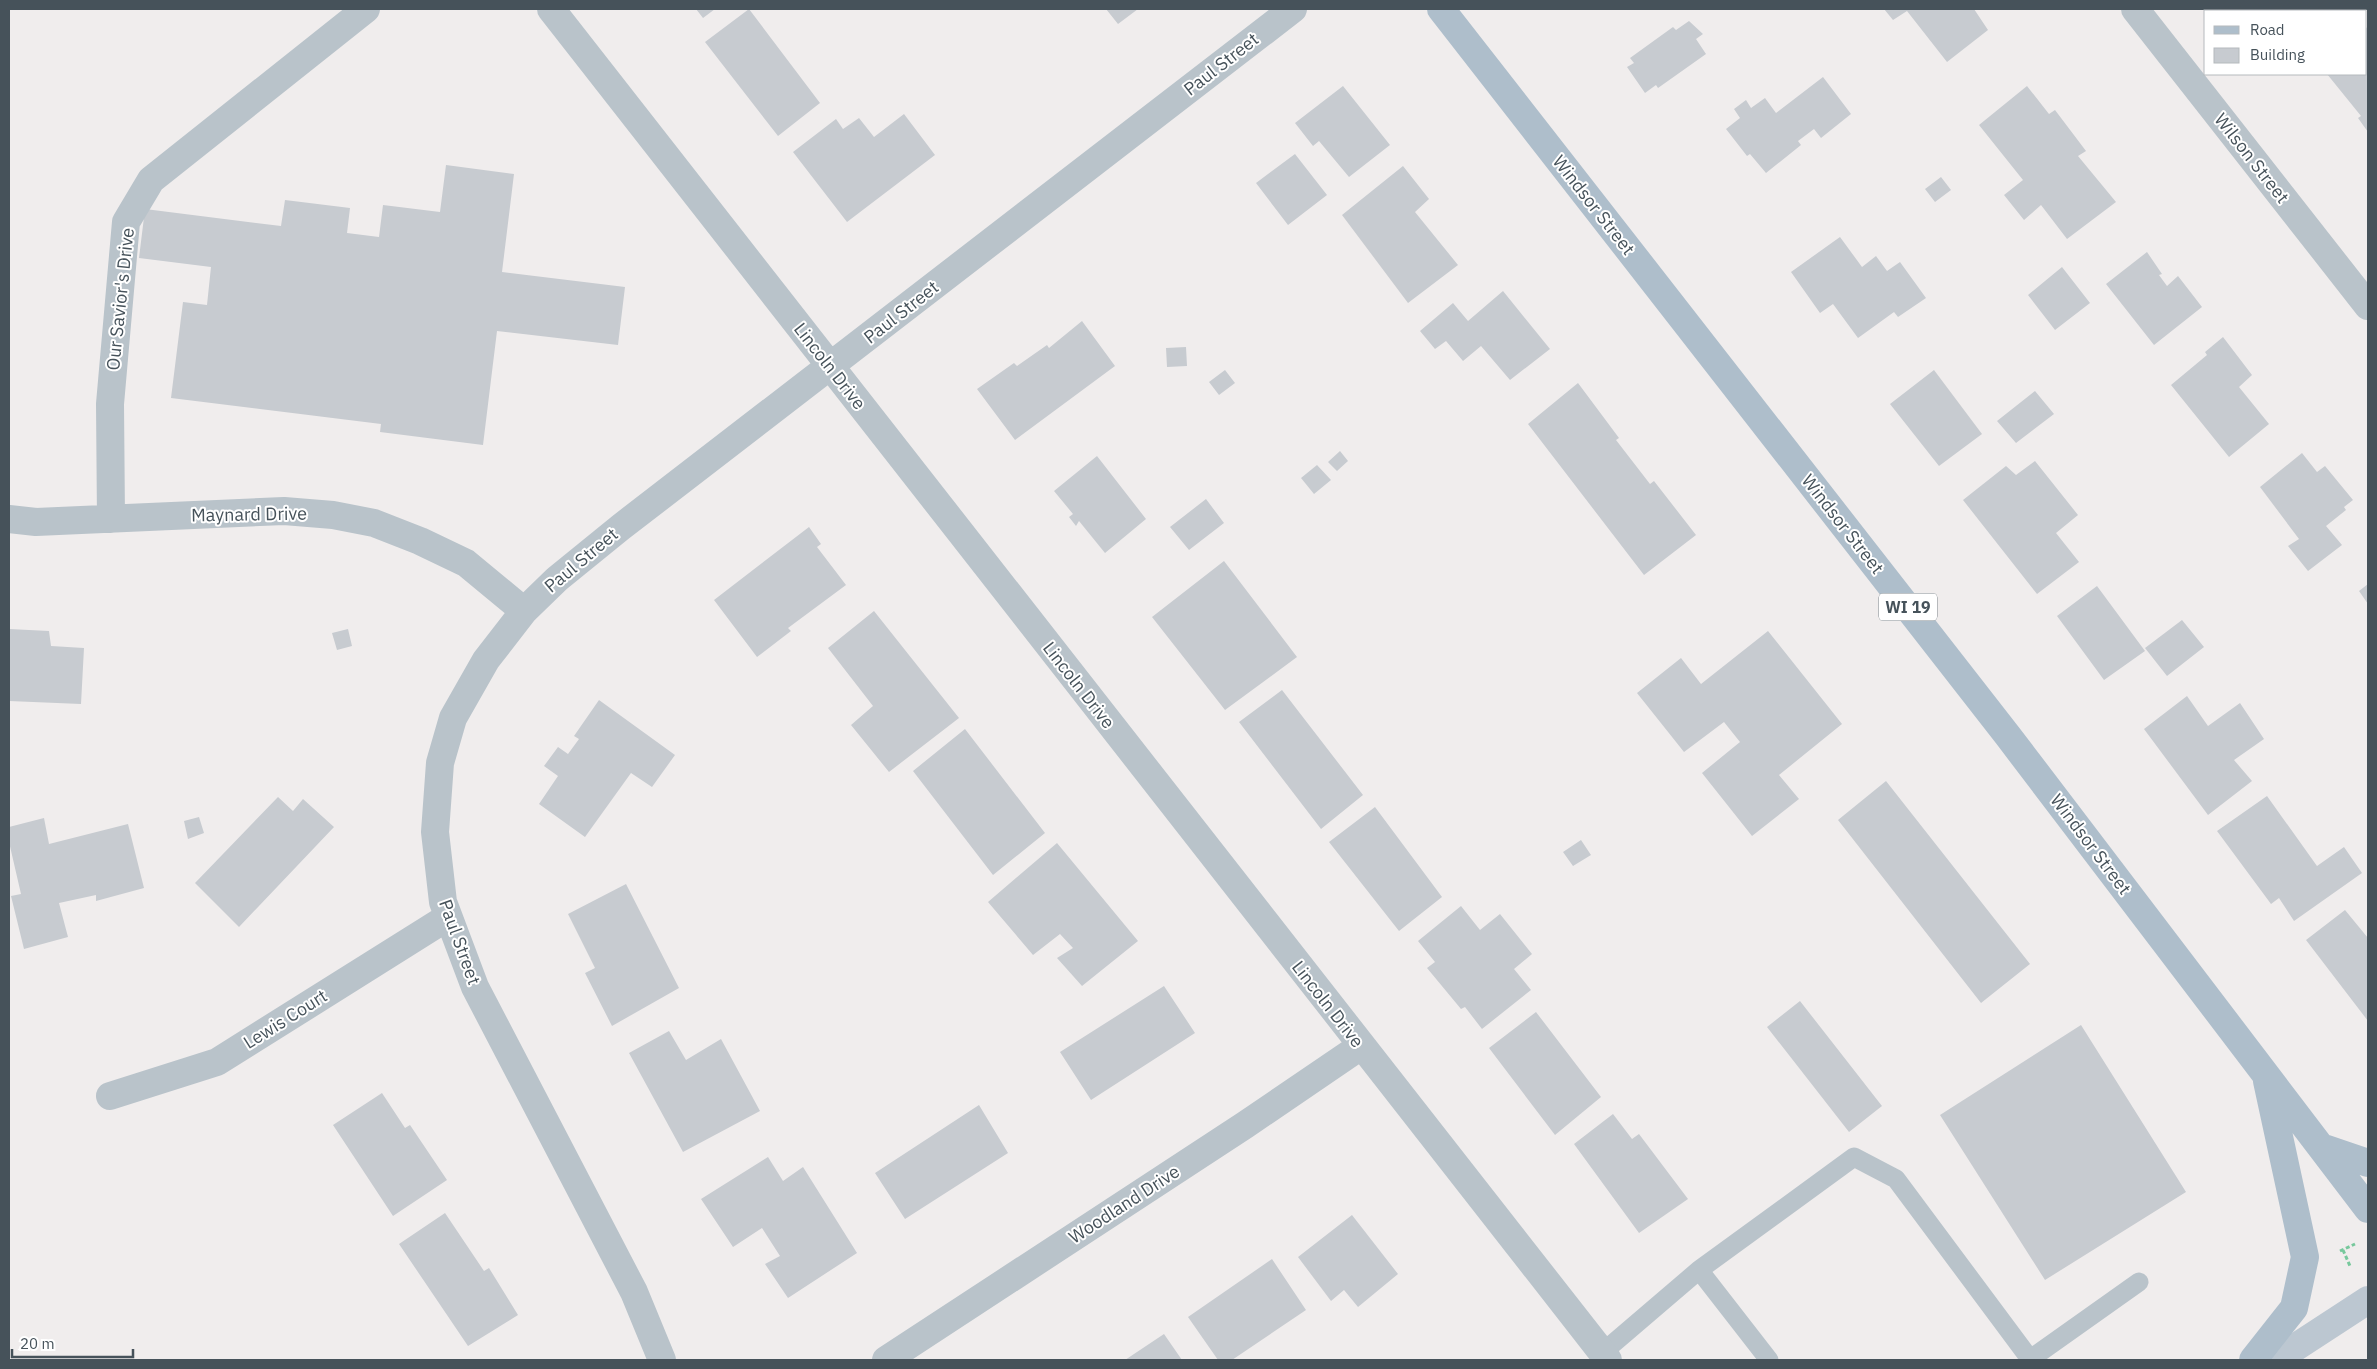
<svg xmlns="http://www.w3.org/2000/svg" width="2377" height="1369" font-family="'IBM Plex Sans',sans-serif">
  <rect width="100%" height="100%" fill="#f0eded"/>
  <!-- building -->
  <path fill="#c7cbd0" d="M696,9H715L703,18Z
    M749,9L820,103L778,136L705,42Z
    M1106,9H1138L1118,24Z
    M1884,9H1974L1988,30L1947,62L1907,11L1893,20Z
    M1689,21L1703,34L1696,39L1706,54L1658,88L1656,85L1645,93L1627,67L1634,63L1630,58L1673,27L1676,30Z
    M2366,27L2368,30V132L2358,118L2361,116L2327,74H2366Z
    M1823,77L1851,114L1821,138L1814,129L1798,141L1801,145L1766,173L1750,154L1747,156L1726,129L1740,118L1734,109L1746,100L1751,108L1765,98L1776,113Z
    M1343,86L1390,145L1349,177L1319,141L1313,146L1295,123Z
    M2027,86L2049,114L2055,110L2086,151L2078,156L2116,202L2067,239L2041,205L2024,220L2004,195L2023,180L1979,125Z
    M904,114L935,155L847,222L793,152L836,119L843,129L859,118L874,137Z
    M1295,154L1327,195L1288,225L1256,183Z
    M446,165L514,174L502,272L625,287L618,345L497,331L483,445L380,432L381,424L171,398L183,302L207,305L211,267L139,258L145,209L281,226L285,200L350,208L347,233L379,237L383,205L440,212Z
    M1403,166L1429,199L1415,212L1458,265L1408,303L1342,215Z
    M1941,177L1951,190L1935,202L1925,189Z
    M1840,237L1862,267L1876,256L1887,271L1900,262L1926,298L1898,317L1894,312L1858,338L1833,304L1820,313L1791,272Z
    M2147,252L2162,274L2159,275L2167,286L2178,276L2202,307L2154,345L2106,284Z
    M2062,267L2090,303L2055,330L2028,295Z
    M1503,291L1550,349L1510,380L1481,346L1463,361L1446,341L1435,349L1420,331L1453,303L1468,321Z
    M1082,321L1115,366L1015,440L977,389L1014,363L1017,366L1047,345L1049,348Z
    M2223,337L2252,375L2239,387L2269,424L2229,457L2171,385L2207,355L2205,352Z
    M1186,347L1187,366L1167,367L1166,348Z
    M1225,370L1235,383L1219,395L1209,382Z
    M1934,370L1982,434L1939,466L1890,404Z
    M1578,383L1619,438L1616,440L1650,484L1654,481L1696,535L1644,575L1528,424Z
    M2035,391L2054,414L2016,443L1997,421Z
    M1340,451L1348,461L1337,471L1328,462Z
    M2302,453L2317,472L2325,466L2353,500L2344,507L2346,510L2326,526L2342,545L2308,571L2288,546L2299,539L2260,487Z
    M1097,456L1146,519L1105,553L1079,521L1076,526L1069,517L1073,514L1054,491Z
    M2035,461L2078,515L2056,533L2079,562L2037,594L1963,500L2006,466L2016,475Z
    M1317,465L1331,480L1314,494L1301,478Z
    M1206,499L1224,523L1189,550L1170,527Z
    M809,527L821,544L817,547L846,585L788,628L791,631L757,657L714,600Z
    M1224,561L1297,657L1225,710L1152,617Z
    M2368,584V604L2359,591Z
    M2097,586L2145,651L2104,680L2057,616Z
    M874,611L959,718L889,772L851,725L873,706L828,648Z
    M2182,620L2204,647L2167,676L2145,648Z
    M9,629L49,631L51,646L84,648L81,704L9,701Z
    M348,629L352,646L337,650L332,633Z
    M1768,631L1842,724L1779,775L1799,799L1752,836L1702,773L1740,742L1724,722L1684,752L1637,693L1681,658L1701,684Z
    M1282,690L1363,795L1321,829L1239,722Z
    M2187,696L2208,726L2240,703L2264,739L2234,760L2252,781L2208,815L2144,729Z
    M599,700L675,755L652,787L631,773L585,837L539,804L558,776L544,766L558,747L568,754L579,739L574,736Z
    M965,729L1045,833L993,875L913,771Z
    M1886,781L2030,964L1981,1003L1838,820Z
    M2267,796L2317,866L2344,847L2362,873L2294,921L2279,898L2271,904L2217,831Z
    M278,797L293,811L303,799L334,827L239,927L195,883Z
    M1375,807L1442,897L1399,931L1329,842Z
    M199,817L204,833L188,839L184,821Z
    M44,818L49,844L128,824L144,888L96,901V895L59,903L68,937L24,949L11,896L21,894L9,842V827Z
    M1581,840L1591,855L1573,866L1563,852Z
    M1057,843L1138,941L1082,986L1057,958L1073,948L1060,934L1033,955L988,902Z
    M626,884L679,988L612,1026L585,973L595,968L568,914Z
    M1461,906L1480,930L1500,914L1532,954L1514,969L1531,990L1482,1029L1465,1007L1461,1009L1427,968L1435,962L1418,941Z
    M2345,910L2368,938V1021L2306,940Z
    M1164,986L1195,1033L1091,1100L1060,1052Z
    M1800,1001L1882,1106L1849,1132L1767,1027Z
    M1536,1012L1601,1097L1555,1135L1489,1048Z
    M2081,1025L2186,1192L2045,1280L1940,1115Z
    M669,1031L686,1060L721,1039L760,1111L683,1152L629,1053Z
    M382,1093L405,1128L410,1125L447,1180L393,1216L333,1125Z
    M979,1105L1008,1153L905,1219L875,1173Z
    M1613,1114L1632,1139L1639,1134L1688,1199L1639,1233L1574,1144Z
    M768,1157L783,1181L803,1167L857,1253L788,1298L765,1264L780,1256L762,1228L733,1247L701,1199Z
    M445,1213L484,1271L489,1268L518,1315L468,1346L399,1244Z
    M1352,1215L1398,1274L1358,1307L1344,1290L1331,1301L1298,1257Z
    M1272,1259L1306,1310L1232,1360H1218L1188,1317Z
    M1164,1334L1182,1360H1125Z"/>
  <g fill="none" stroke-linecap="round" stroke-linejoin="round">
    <!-- path -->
    <path stroke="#77c89c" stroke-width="3" stroke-dasharray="4 2.5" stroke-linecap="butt" d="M2343,1250L2350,1266
      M2340,1251L2355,1244"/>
    <!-- lane -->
    <path stroke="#b9c3ca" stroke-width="19" d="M1699,1270L1769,1360
      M1602,1353L1699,1270L1854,1157L1896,1179L2030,1359
      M2029,1360L2139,1282"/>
    <!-- street -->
    <path stroke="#b9c3ca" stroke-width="28" d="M551,9L1608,1360
      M2135,9L2368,306
      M9,519L36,522L284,511L333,515L374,523L420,541L466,563L524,611
      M111,519L110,404L126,222L151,180L366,9
      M110,1096L217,1062L448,917
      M662,1360L634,1292L475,987L443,902L435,832L440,763L453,718L486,660L524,611L557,579L621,527L1293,9
      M886,1360L1245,1125L1361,1046"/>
    <!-- secondary -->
    <path stroke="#bcc7d1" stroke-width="28" d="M2276,1360L2368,1300"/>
    <!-- primary -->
    <path stroke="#aebecb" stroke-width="28" d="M1441,9L2008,736L2368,1209
      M2321,1147L2368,1163
      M2253,1360L2294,1308L2305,1257L2267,1081"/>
  </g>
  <g text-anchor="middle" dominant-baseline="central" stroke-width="4" stroke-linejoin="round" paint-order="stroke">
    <!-- shield labels -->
    <rect fill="#fff" stroke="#7e868c" stroke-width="1" x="1879" y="593.5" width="58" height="27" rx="4"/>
    <g font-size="16" font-weight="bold" fill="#46525a">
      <text x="1908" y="607">WI 19</text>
    </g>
    <!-- street labels -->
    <g font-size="18" fill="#46525a" stroke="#fff">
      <text transform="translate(1221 64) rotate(-38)">Paul Street</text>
      <text transform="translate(2252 158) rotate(52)">Wilson Street</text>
      <text transform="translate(1594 205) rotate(52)">Windsor Street</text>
      <text transform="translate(120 299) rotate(-84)">Our Savior's Drive</text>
      <text transform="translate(901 312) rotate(-38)">Paul Street</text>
      <text transform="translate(830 366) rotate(52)">Lincoln Drive</text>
      <text transform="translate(249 514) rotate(-1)">Maynard Drive</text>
      <text transform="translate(1843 524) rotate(52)">Windsor Street</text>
      <text transform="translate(581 560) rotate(-40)">Paul Street</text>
      <text transform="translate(1079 685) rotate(52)">Lincoln Drive</text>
      <text transform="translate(2091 844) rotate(53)">Windsor Street</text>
      <text transform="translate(460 942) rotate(70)">Paul Street</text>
      <text transform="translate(1328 1004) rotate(52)">Lincoln Drive</text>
      <text transform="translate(285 1019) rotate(-32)">Lewis Court</text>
      <text transform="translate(1124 1204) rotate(-33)">Woodland Drive</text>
    </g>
  </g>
  <!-- border -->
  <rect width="2377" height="1369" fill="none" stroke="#46525a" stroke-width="20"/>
  <!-- legend -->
  <rect x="2204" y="10" width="162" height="65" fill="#ffffff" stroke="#b5babd"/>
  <rect x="2214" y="26" width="25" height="8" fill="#aebecb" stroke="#b5babd"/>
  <text x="2250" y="35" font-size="15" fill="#46525a">Road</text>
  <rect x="2214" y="48" width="25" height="15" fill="#c7cbd0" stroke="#b5babd"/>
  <text x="2250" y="60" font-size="15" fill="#46525a">Building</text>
  <!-- scale -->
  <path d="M12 1349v8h121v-8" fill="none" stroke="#46525a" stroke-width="2.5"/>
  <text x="20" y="1349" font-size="15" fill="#46525a" stroke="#ffffff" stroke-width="4" paint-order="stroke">20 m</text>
</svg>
